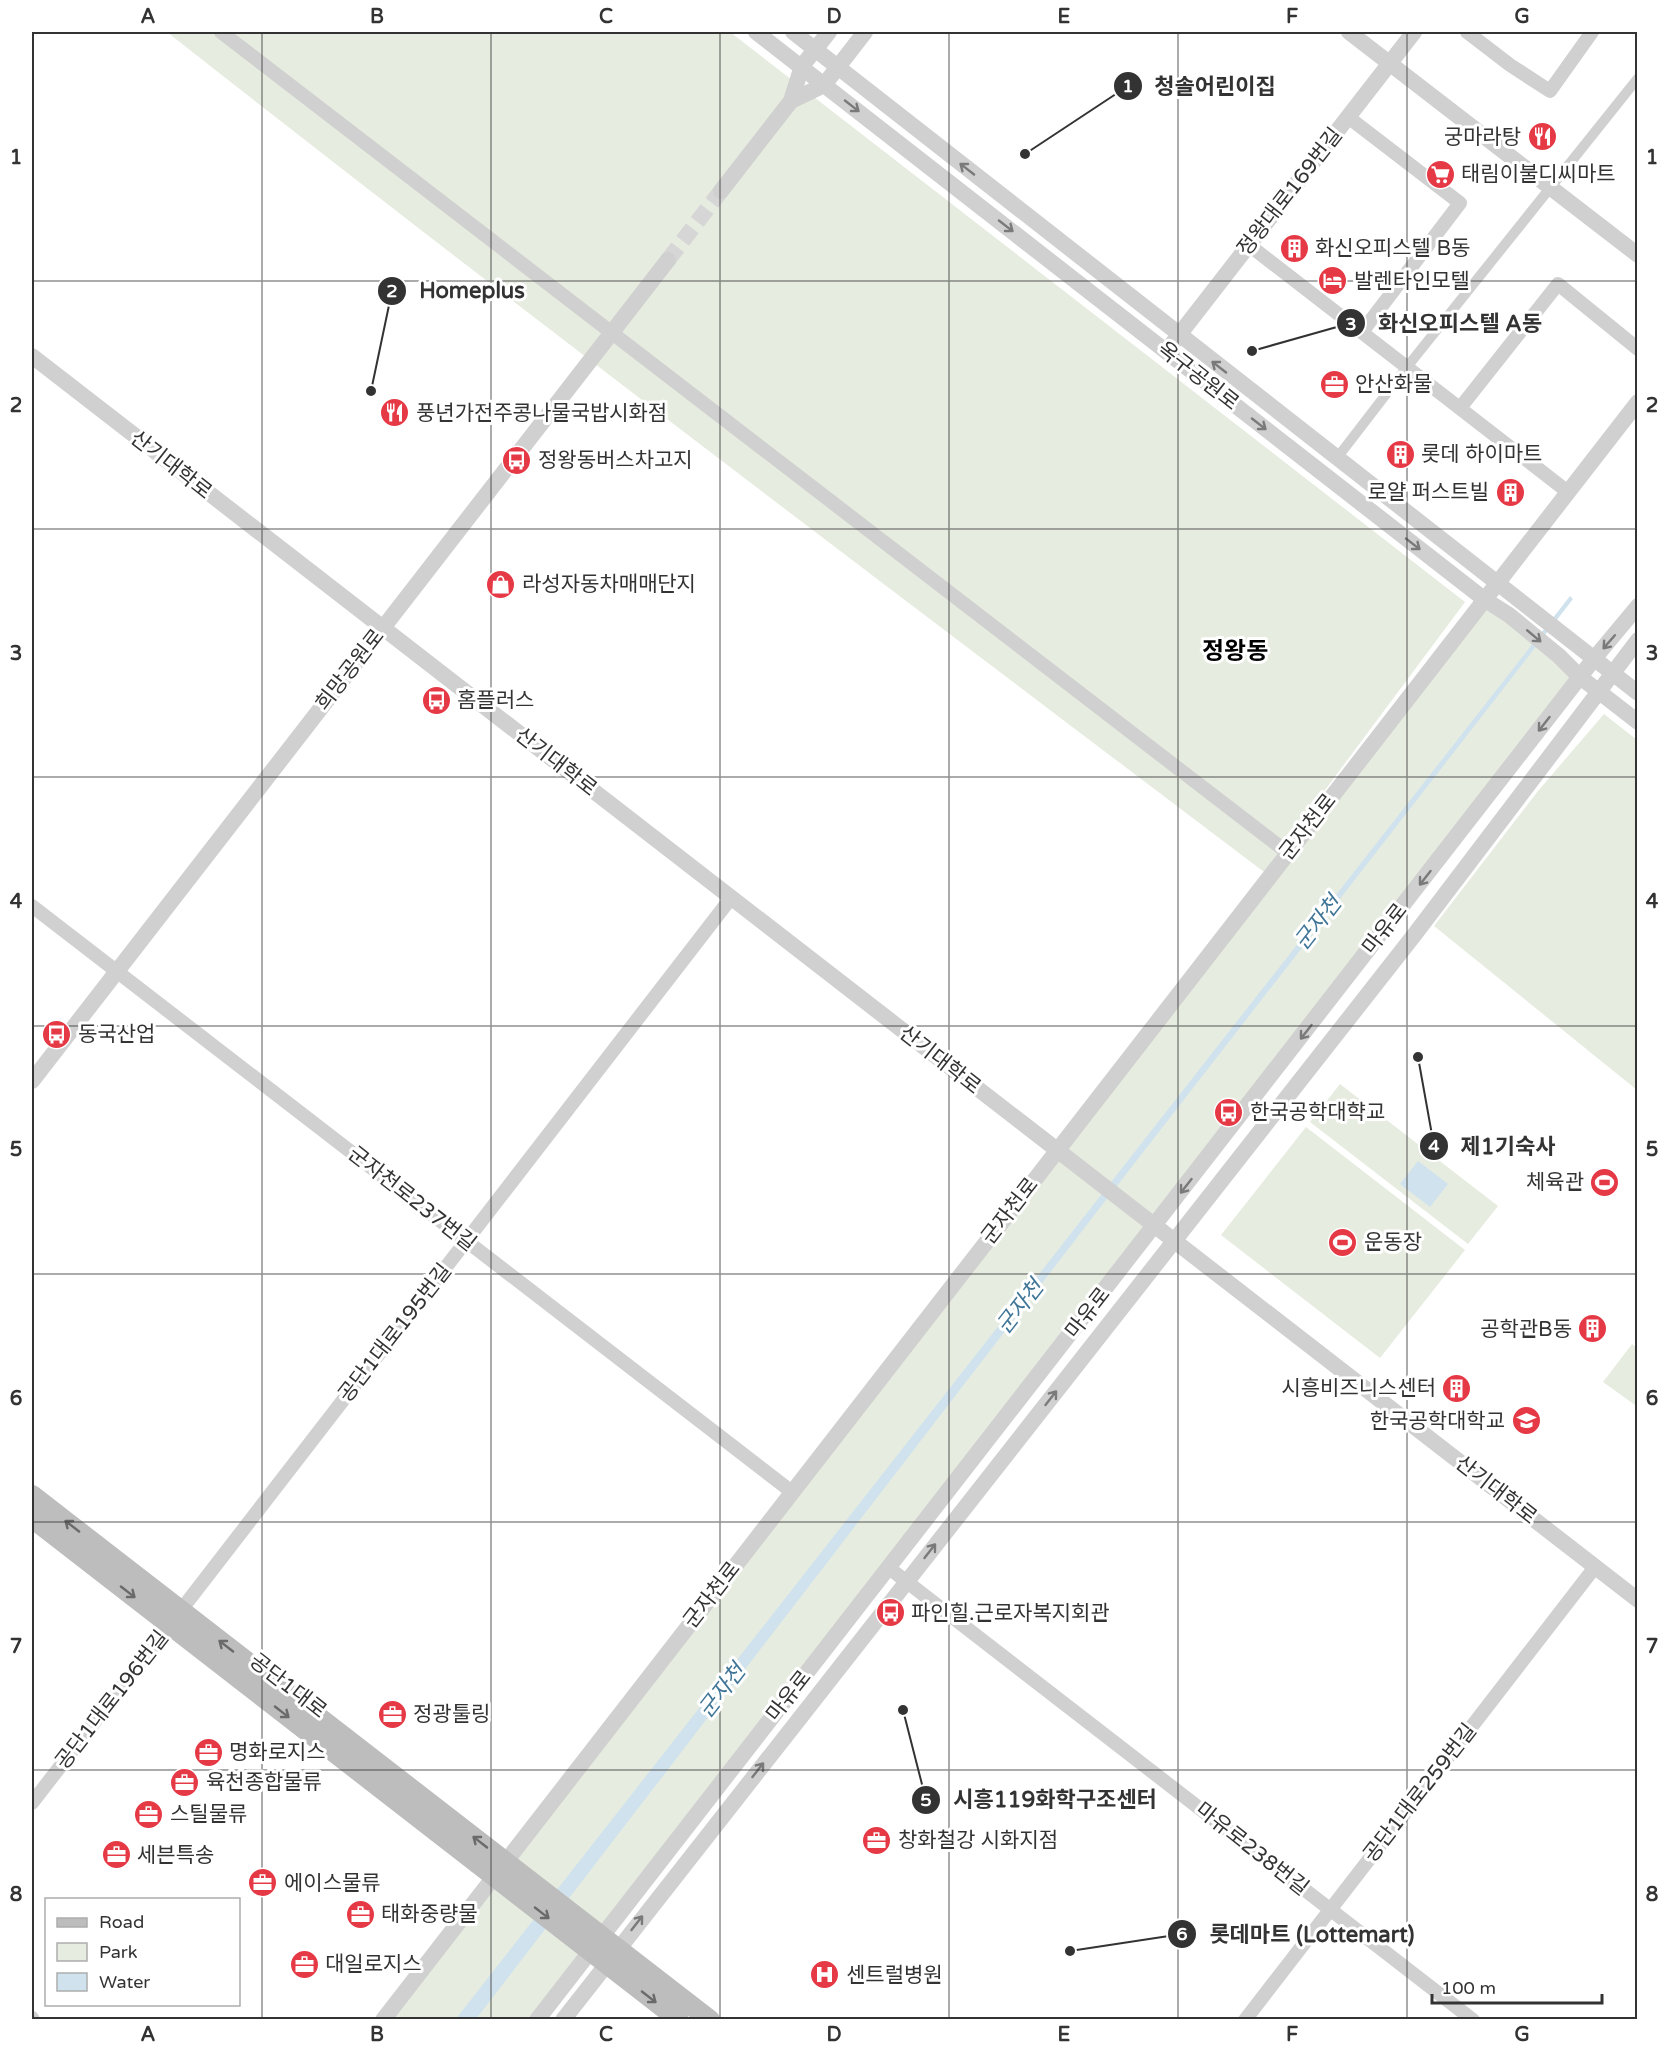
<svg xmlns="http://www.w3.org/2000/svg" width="1669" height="2051" font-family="'Varela Round','Noto Sans KR',sans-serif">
  <rect width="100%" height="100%" fill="#fff"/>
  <!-- green -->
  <path fill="#e6ecdf" d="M167,32H730L1465,602L1264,872C897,594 529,317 167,32Z
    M1484,599L1580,677L539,2019L383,2020Z
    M1604,714L1637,740V1090L1434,926L1538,791Z
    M1340,1084L1498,1206L1468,1244L1310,1122Z
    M1306,1127L1465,1250L1380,1358L1221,1235Z
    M1632,1344L1637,1348L1638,1401L1635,1405L1603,1382Z"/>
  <!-- water -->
  <path fill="#cfe2ee" d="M1570,596L1573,599L1099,1209L476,2019L455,2020Z
    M1418,1161L1448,1184L1430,1207L1400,1184Z"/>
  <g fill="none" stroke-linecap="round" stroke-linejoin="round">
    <!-- tertiary-tunnel -->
    <path stroke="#d6d6d6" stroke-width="16" stroke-dasharray="16 8" stroke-linecap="butt" d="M668,260L721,191"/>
    <!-- pedestrian -->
    <path stroke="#d0d0d0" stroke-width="10" d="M1337,458L1407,367L1638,78"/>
    <!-- minor -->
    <path stroke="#d0d0d0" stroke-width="14" d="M221,32L1288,853
      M1467,32L1510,65L1550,91L1592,32
      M1348,117L1460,203L1362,332
      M1249,245L1568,492
      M1460,408L1558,284L1638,349
      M32,906L792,1492
      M889,1568L1473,2020
      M32,1803L731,898
      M32,2018L33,2020
      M1245,2020L1595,1567"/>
    <!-- tertiary -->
    <path stroke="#d0d0d0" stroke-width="16" d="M756,32L1484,599L1509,615L1559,656L1580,677L1638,722
      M793,32L1638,693
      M1349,32L1638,255
      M791,101L824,85L865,32
      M721,191L791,101L802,66L829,32
      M1172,344L1414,32
      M32,356L1638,1600
      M32,1081L668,260
      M383,2020L1638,402
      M537,2020L1593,660L1638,606
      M563,2020L1415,934L1638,640"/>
    <!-- secondary -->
    <path stroke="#bdbdbd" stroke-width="20" d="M32,1495L710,2020
      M32,1518L679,2020"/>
  </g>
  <!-- one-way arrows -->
  <defs><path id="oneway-shaft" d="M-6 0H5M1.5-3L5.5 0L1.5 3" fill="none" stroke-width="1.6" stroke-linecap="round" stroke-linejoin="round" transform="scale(1.5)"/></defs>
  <g stroke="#7a7a7a">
    <use href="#oneway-shaft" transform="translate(852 106) rotate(38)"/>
    <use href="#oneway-shaft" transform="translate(967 169) rotate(-142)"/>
    <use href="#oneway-shaft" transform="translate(1006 226) rotate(38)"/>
    <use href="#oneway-shaft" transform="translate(1219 367) rotate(-142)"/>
    <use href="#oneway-shaft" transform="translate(1259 424) rotate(38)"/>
    <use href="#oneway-shaft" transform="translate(1413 544) rotate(38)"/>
    <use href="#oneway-shaft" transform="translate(1534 636) rotate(40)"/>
    <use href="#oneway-shaft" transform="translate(1609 642) rotate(131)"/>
    <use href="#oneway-shaft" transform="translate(1544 724) rotate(128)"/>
    <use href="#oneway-shaft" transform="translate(1425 878) rotate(128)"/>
    <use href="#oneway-shaft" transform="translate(1306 1032) rotate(128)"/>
    <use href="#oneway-shaft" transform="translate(1186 1186) rotate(128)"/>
    <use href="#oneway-shaft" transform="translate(1051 1398) rotate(-52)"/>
    <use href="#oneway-shaft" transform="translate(930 1551) rotate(-52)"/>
    <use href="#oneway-shaft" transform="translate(758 1770) rotate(-52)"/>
    <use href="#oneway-shaft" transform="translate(637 1923) rotate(-52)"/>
  </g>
  <g stroke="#6a6a6a">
    <use href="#oneway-shaft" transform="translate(72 1526) rotate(-142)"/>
    <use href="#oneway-shaft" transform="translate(128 1592) rotate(38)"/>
    <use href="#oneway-shaft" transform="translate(226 1646) rotate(-142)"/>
    <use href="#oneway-shaft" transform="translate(282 1712) rotate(38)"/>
    <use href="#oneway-shaft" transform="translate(480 1842) rotate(-142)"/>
    <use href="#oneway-shaft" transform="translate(542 1913) rotate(38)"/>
    <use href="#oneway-shaft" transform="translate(649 1997) rotate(38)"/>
  </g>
  <!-- grid -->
  <path fill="none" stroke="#333" stroke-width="1.5" stroke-opacity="0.55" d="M262,32V2020M491,32V2020M720,32V2020M949,32V2020M1178,32V2020M1407,32V2020M32,281H1638M32,529H1638M32,777H1638M32,1026H1638M32,1274H1638M32,1522H1638M32,1770H1638"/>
  <!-- icons -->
  <defs>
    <symbol id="restaurant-disc" viewBox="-11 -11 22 22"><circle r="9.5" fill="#e63946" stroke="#fff"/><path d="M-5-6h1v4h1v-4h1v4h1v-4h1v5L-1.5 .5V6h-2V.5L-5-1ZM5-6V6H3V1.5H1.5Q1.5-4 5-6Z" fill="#fff"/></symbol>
    <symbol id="supermarket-disc" viewBox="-11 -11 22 22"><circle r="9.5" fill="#e63946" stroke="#fff"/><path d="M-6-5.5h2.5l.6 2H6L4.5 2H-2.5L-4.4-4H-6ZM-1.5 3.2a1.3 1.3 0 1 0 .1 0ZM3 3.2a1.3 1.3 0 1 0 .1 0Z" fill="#fff"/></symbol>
    <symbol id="building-disc" viewBox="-11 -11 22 22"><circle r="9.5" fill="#e63946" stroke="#fff"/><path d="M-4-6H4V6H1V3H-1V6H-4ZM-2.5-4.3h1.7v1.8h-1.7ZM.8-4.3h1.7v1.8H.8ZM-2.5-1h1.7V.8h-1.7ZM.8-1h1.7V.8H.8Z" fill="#fff"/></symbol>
    <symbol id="hotel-disc" viewBox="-11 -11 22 22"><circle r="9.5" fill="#e63946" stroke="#fff"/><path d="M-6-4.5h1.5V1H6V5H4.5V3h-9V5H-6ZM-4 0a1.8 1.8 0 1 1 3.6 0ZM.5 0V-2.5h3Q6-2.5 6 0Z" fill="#fff"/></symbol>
    <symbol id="office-disc" viewBox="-11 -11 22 22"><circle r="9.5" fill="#e63946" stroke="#fff"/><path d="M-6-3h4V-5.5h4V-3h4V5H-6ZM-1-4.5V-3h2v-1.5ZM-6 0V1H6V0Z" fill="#fff"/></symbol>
    <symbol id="bus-disc" viewBox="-11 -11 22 22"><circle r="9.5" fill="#e63946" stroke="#fff"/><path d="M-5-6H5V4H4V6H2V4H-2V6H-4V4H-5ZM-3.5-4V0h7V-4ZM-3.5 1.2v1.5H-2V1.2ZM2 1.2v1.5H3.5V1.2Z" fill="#fff"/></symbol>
    <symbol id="shop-disc" viewBox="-11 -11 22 22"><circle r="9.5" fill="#e63946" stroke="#fff"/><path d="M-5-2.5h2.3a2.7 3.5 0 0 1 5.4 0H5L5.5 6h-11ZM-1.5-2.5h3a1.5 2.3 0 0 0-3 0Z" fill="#fff"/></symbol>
    <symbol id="stadium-disc" viewBox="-11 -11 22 22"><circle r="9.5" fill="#e63946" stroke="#fff"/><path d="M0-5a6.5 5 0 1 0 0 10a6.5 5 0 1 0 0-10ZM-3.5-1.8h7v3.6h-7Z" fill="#fff"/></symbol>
    <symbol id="university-disc" viewBox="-11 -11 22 22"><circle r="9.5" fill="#e63946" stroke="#fff"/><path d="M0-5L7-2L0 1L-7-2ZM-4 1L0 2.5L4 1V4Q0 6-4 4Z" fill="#fff"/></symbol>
    <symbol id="hospital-disc" viewBox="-11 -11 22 22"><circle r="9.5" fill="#e63946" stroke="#fff"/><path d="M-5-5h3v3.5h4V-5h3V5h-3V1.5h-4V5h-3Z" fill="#fff"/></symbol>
  </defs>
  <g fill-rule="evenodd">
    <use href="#restaurant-disc" x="1526" y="120" width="33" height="33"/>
    <use href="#supermarket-disc" x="1424" y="158" width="33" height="33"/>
    <use href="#building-disc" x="1278" y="232" width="33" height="33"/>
    <use href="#hotel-disc" x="1316" y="264" width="33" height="33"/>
    <use href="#office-disc" x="1318" y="368" width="33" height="33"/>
    <use href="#restaurant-disc" x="378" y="396" width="33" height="33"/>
    <use href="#building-disc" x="1384" y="438" width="33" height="33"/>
    <use href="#bus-disc" x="500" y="444" width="33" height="33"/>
    <use href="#building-disc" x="1494" y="476" width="33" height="33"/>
    <use href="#shop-disc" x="484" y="568" width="33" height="33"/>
    <use href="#bus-disc" x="420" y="684" width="33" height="33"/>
    <use href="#bus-disc" x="40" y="1018" width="33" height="33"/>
    <use href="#bus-disc" x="1212" y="1096" width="33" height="33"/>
    <use href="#stadium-disc" x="1588" y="1166" width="33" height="33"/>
    <use href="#stadium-disc" x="1326" y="1226" width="33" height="33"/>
    <use href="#building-disc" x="1576" y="1312" width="33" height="33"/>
    <use href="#building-disc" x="1440" y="1372" width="33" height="33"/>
    <use href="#university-disc" x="1510" y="1404" width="33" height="33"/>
    <use href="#bus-disc" x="874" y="1596" width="33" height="33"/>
    <use href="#office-disc" x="376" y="1698" width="33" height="33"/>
    <use href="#office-disc" x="192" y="1736" width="33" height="33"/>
    <use href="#office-disc" x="168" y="1766" width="33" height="33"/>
    <use href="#office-disc" x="132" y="1798" width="33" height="33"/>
    <use href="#office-disc" x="860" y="1824" width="33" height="33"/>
    <use href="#office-disc" x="100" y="1838" width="33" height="33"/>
    <use href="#office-disc" x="246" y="1866" width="33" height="33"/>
    <use href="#office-disc" x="344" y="1898" width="33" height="33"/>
    <use href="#office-disc" x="288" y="1948" width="33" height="33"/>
    <use href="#hospital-disc" x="808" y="1958" width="33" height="33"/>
  </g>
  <g text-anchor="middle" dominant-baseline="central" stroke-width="6" stroke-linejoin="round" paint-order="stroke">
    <!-- poi labels -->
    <g font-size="21" fill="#333" stroke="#fff" text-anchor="start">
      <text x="1521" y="137" text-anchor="end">궁마라탕</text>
      <text x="1461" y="174">태림이불디씨마트</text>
      <text x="1315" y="248">화신오피스텔 B동</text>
      <text x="1354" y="281">발렌타인모텔</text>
      <text x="1355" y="384">안산화물</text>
      <text x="416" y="413">풍년가전주콩나물국밥시화점</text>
      <text x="1421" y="454">롯데 하이마트</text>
      <text x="538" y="460">정왕동버스차고지</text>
      <text x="1489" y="492" text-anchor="end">로얄 퍼스트빌</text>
      <text x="522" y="584">라성자동차매매단지</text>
      <text x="457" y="700">홈플러스</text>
      <text x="78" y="1034">동국산업</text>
      <text x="1250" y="1112">한국공학대햑교</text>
      <text x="1584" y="1182" text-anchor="end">체육관</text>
      <text x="1364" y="1242">운동장</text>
      <text x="1572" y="1329" text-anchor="end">공학관B동</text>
      <text x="1436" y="1388" text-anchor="end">시흥비즈니스센터</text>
      <text x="1505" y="1421" text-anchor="end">한국공학대학교</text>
      <text x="911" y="1613">파인힐.근로자복지회관</text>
      <text x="413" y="1714">정광툴링</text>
      <text x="229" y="1752">명화로지스</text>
      <text x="206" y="1782">육천종합물류</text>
      <text x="170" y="1814">스틸물류</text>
      <text x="898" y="1840">창화철강 시화지점</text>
      <text x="137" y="1855">세븐특송</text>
      <text x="284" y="1883">에이스물류</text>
      <text x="381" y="1914">태화중량물</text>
      <text x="325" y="1964">대일로지스</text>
      <text x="846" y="1975">센트럴병원</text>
    </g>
    <!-- street labels -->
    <g font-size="21" fill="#333" stroke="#fff">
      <text transform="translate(1290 192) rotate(-52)">정왕대로169번길</text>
      <text transform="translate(1198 376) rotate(38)">옥구공원로</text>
      <text transform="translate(171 465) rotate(38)">산기대학로</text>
      <text transform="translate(350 670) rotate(-52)">희망공원로</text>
      <text transform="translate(556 762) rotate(38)">산기대학로</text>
      <text transform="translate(1308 827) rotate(-52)">군자천로</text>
      <text transform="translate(1385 929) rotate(-52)">마유로</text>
      <text transform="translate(940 1060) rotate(38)">산기대학로</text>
      <text transform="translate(412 1199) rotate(38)">군자천로237번길</text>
      <text transform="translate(1010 1211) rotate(-52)">군자천로</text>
      <text transform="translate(1088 1313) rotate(-52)">마유로</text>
      <text transform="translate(395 1333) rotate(-52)">공단1대로195번길</text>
      <text transform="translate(1496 1490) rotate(38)">산기대학로</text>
      <text transform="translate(712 1595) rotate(-52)">군자천로</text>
      <text transform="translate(288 1686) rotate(38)">공단1대로</text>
      <text transform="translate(789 1696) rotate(-52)">마유로</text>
      <text transform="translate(112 1700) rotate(-52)">공단1대로196번길</text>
      <text transform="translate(1420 1793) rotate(-52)">공단1대로259번길</text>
      <text transform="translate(1252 1849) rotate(38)">마유로238번길</text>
    </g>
    <!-- water labels -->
    <g font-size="22" font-style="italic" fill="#3f7597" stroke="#fff">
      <text transform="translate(1318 923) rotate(-52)">군자천</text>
      <text transform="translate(1020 1307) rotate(-52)">군자천</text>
      <text transform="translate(722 1691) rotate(-52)">군자천</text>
    </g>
    <!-- quarter labels -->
    <g font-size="24" font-weight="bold" fill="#000" stroke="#fff">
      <text x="1235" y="651">정왕동</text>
    </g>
  </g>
  <!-- callouts -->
  <path fill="none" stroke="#333" stroke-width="2" d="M1025 154L1128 86M371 391L392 291M1252 351L1351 323M1418 1057L1434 1146M903 1710L926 1800M1070 1951L1182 1934"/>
  <g fill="#333" stroke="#fff" stroke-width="2">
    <circle cx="1025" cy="154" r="6"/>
    <circle cx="371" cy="391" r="6"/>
    <circle cx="1252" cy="351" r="6"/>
    <circle cx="1418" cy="1057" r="6"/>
    <circle cx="903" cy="1710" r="6"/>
    <circle cx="1070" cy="1951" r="6"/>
    <circle cx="1128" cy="86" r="15"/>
    <circle cx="392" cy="291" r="15"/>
    <circle cx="1351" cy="323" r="15"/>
    <circle cx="1434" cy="1146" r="15"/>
    <circle cx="926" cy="1800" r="15"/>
    <circle cx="1182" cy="1934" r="15"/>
  </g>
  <g font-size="18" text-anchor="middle" font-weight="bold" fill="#fff">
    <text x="1128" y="92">1</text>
    <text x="392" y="297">2</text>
    <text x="1351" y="330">3</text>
    <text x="1434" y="1152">4</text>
    <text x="926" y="1806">5</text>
    <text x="1182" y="1940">6</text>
  </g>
  <g font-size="22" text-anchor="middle" font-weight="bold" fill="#333" stroke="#fff" stroke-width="6" stroke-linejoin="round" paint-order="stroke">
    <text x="1215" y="94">청솔어린이집</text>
    <text x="472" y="298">Homeplus</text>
    <text x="1460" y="331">화신오피스텔 A동</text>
    <text x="1508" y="1154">제1기숙사</text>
    <text x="1055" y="1807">시흥119화학구조센터</text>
    <text x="1312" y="1942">롯데마트 (Lottemart)</text>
  </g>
  <!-- border -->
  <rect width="1669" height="2051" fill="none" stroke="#ffffff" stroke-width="66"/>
  <!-- legend -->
  <rect x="45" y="1898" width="195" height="108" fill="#ffffff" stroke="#adadad" stroke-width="1.5"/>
  <rect x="57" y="1918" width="30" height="9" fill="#bdbdbd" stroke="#adadad" stroke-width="1.5"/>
  <text x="99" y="1928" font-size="18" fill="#333333">Road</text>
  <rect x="57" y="1943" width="30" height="18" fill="#e6ecdf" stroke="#adadad" stroke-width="1.5"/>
  <text x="99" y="1958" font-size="18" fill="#333333">Park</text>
  <rect x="57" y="1973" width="30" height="18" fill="#cfe2ee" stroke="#adadad" stroke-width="1.5"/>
  <text x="99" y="1988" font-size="18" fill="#333333">Water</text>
  <!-- scale -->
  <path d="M1432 1994v9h170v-9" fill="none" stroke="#333333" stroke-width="3"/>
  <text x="1441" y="1994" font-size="18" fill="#333333" stroke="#ffffff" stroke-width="4.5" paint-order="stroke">100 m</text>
  <rect x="33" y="33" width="1603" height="1985" fill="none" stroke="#333" stroke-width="2"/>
  <g font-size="20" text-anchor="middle" font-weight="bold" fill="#333">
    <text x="148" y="23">A</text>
    <text x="377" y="23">B</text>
    <text x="606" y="23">C</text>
    <text x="834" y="23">D</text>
    <text x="1064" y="23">E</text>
    <text x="1292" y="23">F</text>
    <text x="1522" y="23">G</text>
    <text x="16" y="164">1</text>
    <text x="1652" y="164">1</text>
    <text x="16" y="412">2</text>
    <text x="1652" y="412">2</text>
    <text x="16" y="660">3</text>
    <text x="1652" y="660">3</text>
    <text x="16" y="908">4</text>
    <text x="1652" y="908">4</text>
    <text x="16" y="1156">5</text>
    <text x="1652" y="1156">5</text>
    <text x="16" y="1405">6</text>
    <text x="1652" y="1405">6</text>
    <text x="16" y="1653">7</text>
    <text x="1652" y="1653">7</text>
    <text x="16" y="1901">8</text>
    <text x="1652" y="1901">8</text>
    <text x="148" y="2041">A</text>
    <text x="377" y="2041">B</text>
    <text x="606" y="2041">C</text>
    <text x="834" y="2041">D</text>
    <text x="1064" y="2041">E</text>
    <text x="1292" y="2041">F</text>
    <text x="1522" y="2041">G</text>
  </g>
</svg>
